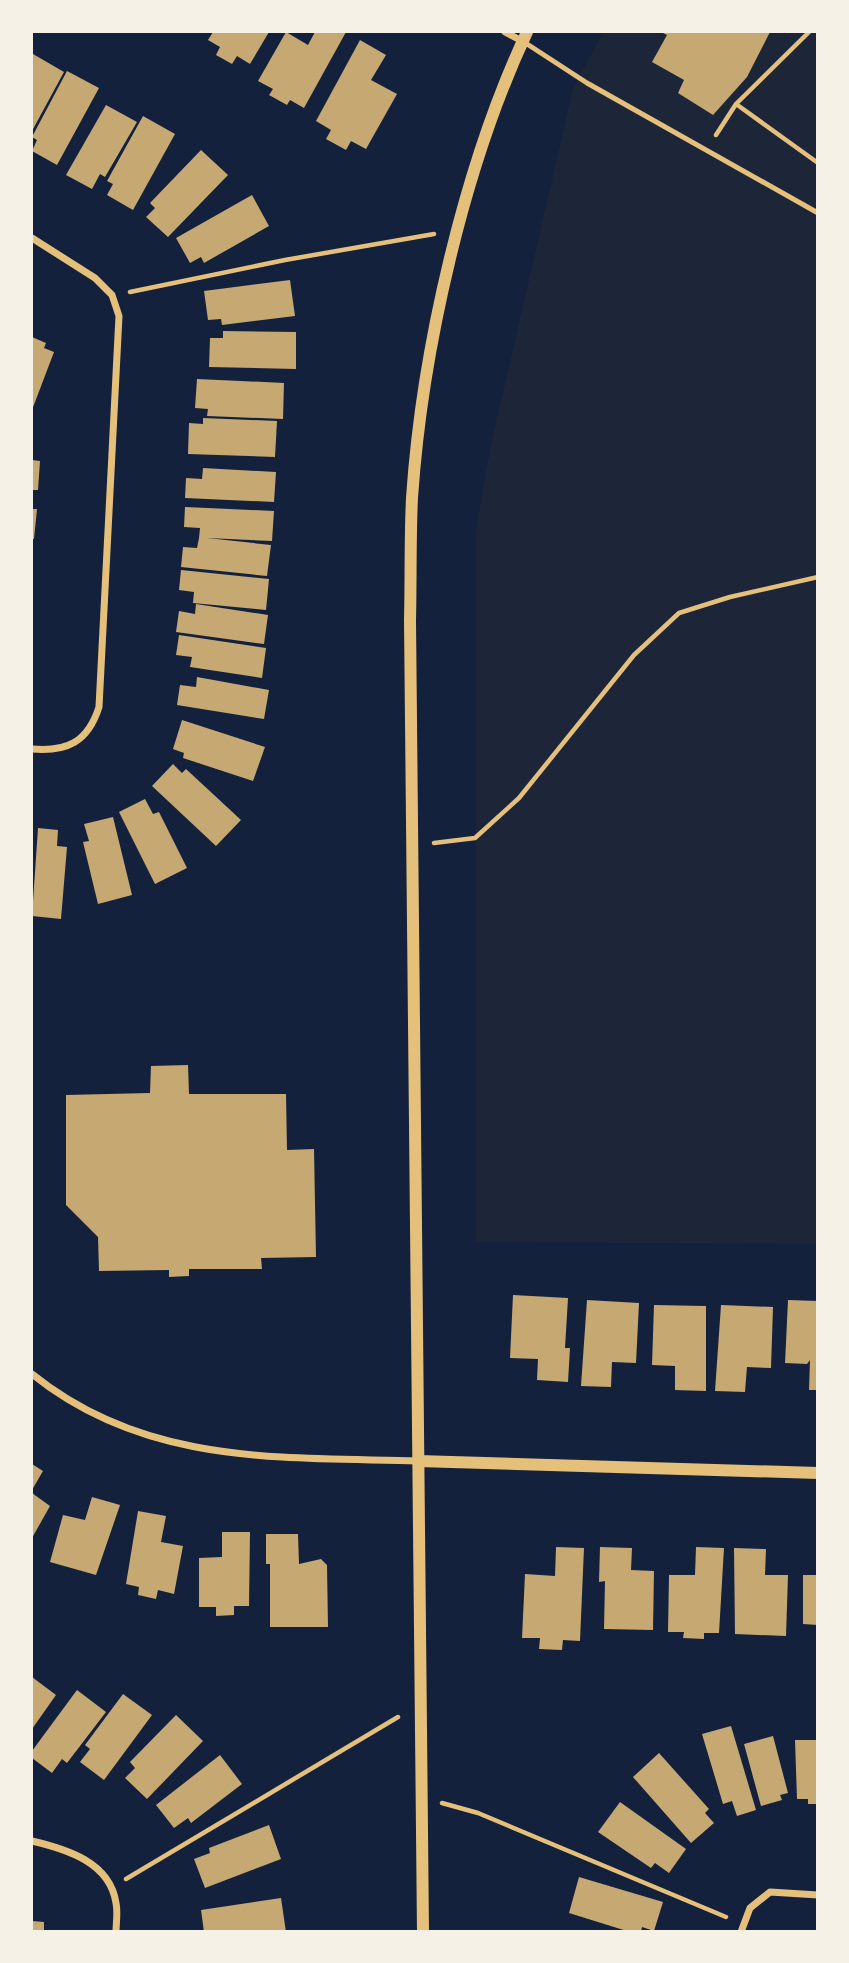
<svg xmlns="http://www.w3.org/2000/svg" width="849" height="1963" font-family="Karla,sans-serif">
  <rect width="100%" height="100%" fill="#14213d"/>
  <!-- green -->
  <path fill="#1d2539" d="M603,32H817V1244L476,1242V530L491,445L573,89Z"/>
  <!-- building -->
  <path fill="#c6a872" d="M213,32H269L250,64L237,56L232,64L216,55L220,47L208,40Z
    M286,32L308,45L315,32H346L304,108L290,100L287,105L269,95L273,89L258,81Z
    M661,32H770L747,77L713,115L678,93L684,80L652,62L667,35Z
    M360,40L386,55L371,80L397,94L366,149L351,141L346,150L326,139L331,130L316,121Z
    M33,54L64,72L32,131V57Z
    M67,71L99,88L57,165L32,151L37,140L32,137Z
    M106,105L137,122L105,177L100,174L92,189L66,175Z
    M143,116L175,134L133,210L107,195L113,184L107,181Z
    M201,150L228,175L168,237L146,217L155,208L150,203Z
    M252,195L269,226L204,263L201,257L190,263L176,238Z
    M290,280L295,316L222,325L221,319L208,320L204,291Z
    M223,331L296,332V369L209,367L210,338H223Z
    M32,337L46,343L44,348L54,352L32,410Z
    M197,379L284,383L283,419L207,416L208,409L195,408Z
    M203,418L277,421L275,457L188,454L189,423L203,424Z
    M32,460L40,461L38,490H32Z
    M203,468L276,472L274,502L185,498L186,478L202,479Z
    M185,507L274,511L272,541L207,538L271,545L267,576L181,567L183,547L197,548L199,538L200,528L184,527Z
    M32,509H37L34,539H32Z
    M181,570L269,579L266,610L193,603L194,592L179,590Z
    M196,604L268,615L264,644L176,632L179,611L195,614Z
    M179,635L266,648L262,678L190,667L192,657L176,655Z
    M197,677L269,690L264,719L177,705L180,685L196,687Z
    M182,720L265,747L253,781L183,758L184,753L173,749Z
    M173,764L182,773L186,769L241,820L216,846L152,786Z
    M145,799L153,814L159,812L187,868L155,884L119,812Z
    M113,817L132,895L98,904L83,842L89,841L84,824Z
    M38,828L58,830L57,846L67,847L61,919L32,916Z
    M188,1065L189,1094H286L287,1150L314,1149L316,1257L261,1258L262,1269H189V1276L169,1277V1270L99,1271L98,1237L66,1205V1095L150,1093L151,1066Z
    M513,1295L568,1298L565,1348H570L568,1382L537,1380L538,1359L510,1358Z
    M587,1300L639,1303L636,1363L612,1362L611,1387L581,1386Z
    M788,1300L818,1301V1390H809L810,1360L807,1364L785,1363Z
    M654,1305L706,1306V1391L675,1390V1366L652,1365Z
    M721,1305L773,1307L771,1368L747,1367L745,1392L715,1391Z
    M32,1464L43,1471L32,1490Z
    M32,1493L50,1506L32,1538Z
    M92,1497L120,1505L96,1575L50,1562L63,1515L85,1520Z
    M138,1511L166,1516L161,1542L183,1546L174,1594L158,1590L156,1599L138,1595L139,1587L126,1584Z
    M222,1532H250L249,1606H234V1615L216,1616V1607H199V1558L222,1557Z
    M266,1534H298L299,1564L321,1559L327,1565L328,1627H270V1564H266Z
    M556,1547L584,1548L580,1641L563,1640L562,1650L539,1649L540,1638H522L525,1574L555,1576Z
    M600,1547L632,1548L631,1570L654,1571L653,1630L604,1629L605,1581L599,1582Z
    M696,1547L724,1548L719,1633H704V1639L683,1638L684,1632H668L669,1575H695Z
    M734,1548L766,1549L765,1575H788L786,1636L735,1634Z
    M803,1575H818V1625L803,1624Z
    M32,1677L56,1695L32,1729Z
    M77,1690L106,1712L67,1763L62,1759L52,1773L32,1758V1751Z
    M123,1694L152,1715L104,1780L80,1762L90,1749L85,1745Z
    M176,1715L203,1741L147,1799L125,1778L135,1768L130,1762Z
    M731,1726L756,1810L737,1816L732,1801L723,1804L702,1734Z
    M773,1736L788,1793L780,1795L782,1800L761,1806L744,1744Z
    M795,1740H818V1804H808V1799H797Z
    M659,1753L709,1809L705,1813L714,1823L691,1843L633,1777Z
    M220,1755L242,1784L191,1823L188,1818L174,1828L156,1805Z
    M620,1802L686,1849L669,1873L655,1863L651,1868L598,1832Z
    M269,1825L281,1859L205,1888L194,1859L210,1853L209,1848Z
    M579,1877L663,1902L654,1931L642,1927L641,1932H630L569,1913Z
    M281,1898L286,1932H204L201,1910Z
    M32,1921L44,1922V1932H32Z"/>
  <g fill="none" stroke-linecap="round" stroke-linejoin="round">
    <!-- path -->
    <path stroke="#e5c07b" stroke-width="4.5" d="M736,104L818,163
      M716,135L736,104L809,32
      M130,292L285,260L434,234
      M434,843L475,838L519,798L634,655L679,613L730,597L818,577
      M442,1803L478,1813L726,1917
      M126,1879L398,1717"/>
    <!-- service -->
    <path stroke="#e5c07b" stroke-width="5" d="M524,42L587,83L818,213"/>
    <!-- minor -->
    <path stroke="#e5c07b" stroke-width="7" d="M505,32L522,41
      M32,238L95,278L112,295L119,316L99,707C88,742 67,752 32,749
      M32,1374C146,1466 281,1457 418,1461
      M32,1841C66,1849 110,1862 116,1903C118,1912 116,1923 116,1932
      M741,1932L750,1908L770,1892L818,1895"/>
    <!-- tertiary -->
    <path stroke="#e5c07b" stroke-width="12" d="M418,1461L818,1473
      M423,1932L410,620C411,579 410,538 412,498C422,350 464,166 527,32"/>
  </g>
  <!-- border -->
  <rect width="849" height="1963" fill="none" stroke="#f6f1e7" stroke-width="66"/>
</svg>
